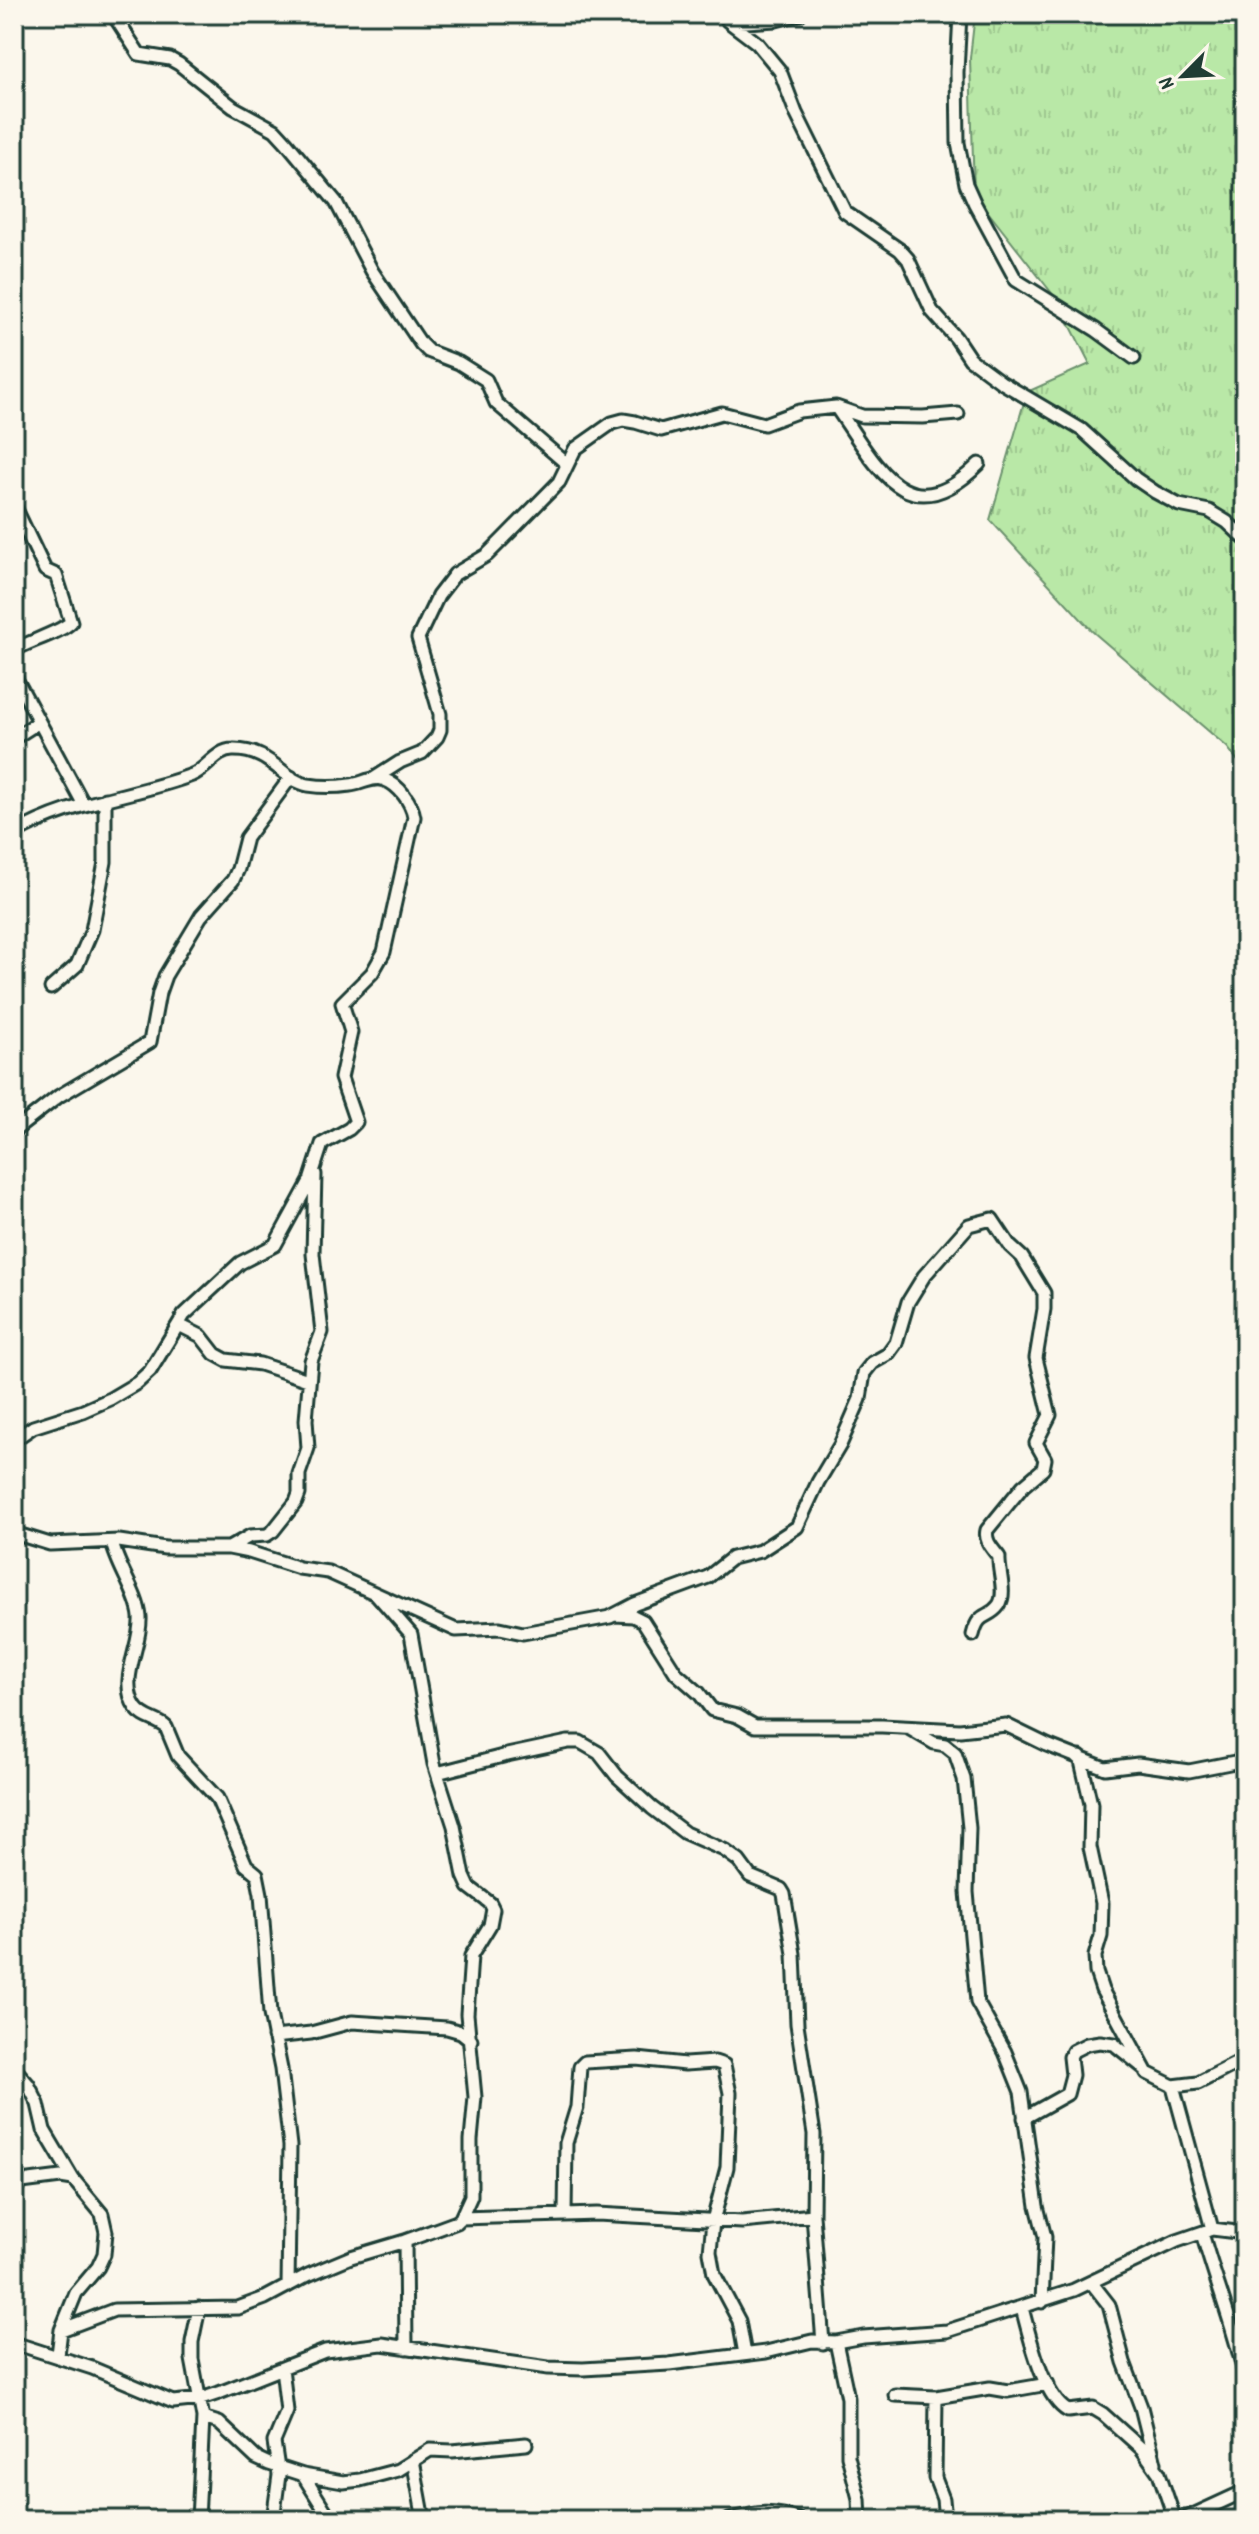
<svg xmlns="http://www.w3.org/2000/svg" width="1259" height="2534" font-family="Dekko,sans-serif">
  <defs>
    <pattern id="grass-tufts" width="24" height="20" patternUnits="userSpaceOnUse" patternTransform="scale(2)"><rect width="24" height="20" fill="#b9e8a7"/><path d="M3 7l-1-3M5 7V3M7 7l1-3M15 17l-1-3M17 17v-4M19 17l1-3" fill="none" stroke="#9fc890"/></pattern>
  </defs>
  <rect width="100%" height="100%" fill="#fbf7ec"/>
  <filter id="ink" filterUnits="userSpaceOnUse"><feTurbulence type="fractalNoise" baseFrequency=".0125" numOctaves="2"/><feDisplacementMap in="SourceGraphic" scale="16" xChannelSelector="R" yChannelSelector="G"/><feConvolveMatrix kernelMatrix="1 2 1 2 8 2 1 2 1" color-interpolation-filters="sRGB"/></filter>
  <g filter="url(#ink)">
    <!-- grass -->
    <path fill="url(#grass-tufts)" stroke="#6c926e" stroke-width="2" d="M975,14H1245V770L1227,747L1092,631L990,520L1027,392L1090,364L1058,301L974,194L970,58Z"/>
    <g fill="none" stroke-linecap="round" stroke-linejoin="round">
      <defs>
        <path id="street" d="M113,14L139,54L170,59L179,64L233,107L275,130L286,142L336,202L372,271L421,344L428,351L459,363L486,380L496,403L567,464
          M724,14L728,21L757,43L780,71L796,113L845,212L900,250L908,259L932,311L956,338L970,359L1001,382L1082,430L1136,479L1155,492L1179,505L1209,511L1227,522L1245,539
          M960,14L957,72L958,143L966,184L975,204L1016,280L1096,330L1134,358
          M731,23L776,20L800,14
          M836,407C876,464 907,536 979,464
          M14,505L45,570L56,575L71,622C63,631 28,642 14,650
          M14,675L84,805
          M14,738L39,722
          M375,778L400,762L422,753L437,737L440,730V714L418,638L438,596L455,574L487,555L500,542L559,482L575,449L612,423L623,420L635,422L661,430L722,413L764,424L799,411L836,407L862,416L923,417L958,414
          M14,834C69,801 133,797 192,775C207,769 216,750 233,750C271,749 283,781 308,785C321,787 337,787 350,785C362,784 374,775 385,780C399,785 412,803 414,817L384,952L372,973L342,1003L351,1032L341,1078L356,1122L349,1129L322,1144L310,1181L275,1245L240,1263L184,1315L150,1371L137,1383L110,1399L83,1411L33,1427L14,1440
          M51,988L77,965L92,930L105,862V799
          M14,1131L59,1096L150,1042L159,993L165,976L201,916L233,880L238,869L246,838L291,777
          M179,1325L201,1336L215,1354L226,1360L260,1364L308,1380
          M14,1533L50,1544L119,1541L165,1548H229L249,1552L299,1568L328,1572L456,1630L500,1628L523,1633L610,1617L635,1604L708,1577L732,1558L760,1551L797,1527L818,1482L840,1445L860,1399L864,1373L872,1363L888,1354L896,1343L908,1302L924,1276L969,1225L992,1219L1010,1246L1022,1257L1044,1293V1309L1036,1358L1050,1415L1036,1443L1045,1459L1043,1469L1023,1486L987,1530C984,1541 993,1549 999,1557C998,1571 1007,1593 999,1605C988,1620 979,1610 973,1635
          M112,1542C117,1566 138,1594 140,1617C142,1646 117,1681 136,1708C144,1719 157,1719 166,1727L178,1756L217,1798L246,1865L257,1874L261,1894L270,2014L281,2069L290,2146L288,2286
          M229,1548L250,1536L267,1535L273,1531L296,1502L299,1494V1474L308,1448L306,1420L311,1361L322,1332L313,1254L315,1174
          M377,1595L411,1634L434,1764L454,1826L464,1876L469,1887L490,1903L493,1909L490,1925L471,1956L467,2014L475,2097L471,2140V2196L461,2218L457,2222L405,2241L406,2348
          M615,1615L633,1616L643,1621L676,1673L699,1693L712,1710L737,1716L755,1726H882L960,1730L1006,1725L1047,1745L1105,1768L1138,1764L1189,1771L1245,1760
          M910,1729L934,1743L945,1745L955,1753L964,1779L969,1828L967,1892L977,2002L1005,2052L1021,2092L1037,2206L1045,2237L1042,2302
          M1080,1757L1091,1804L1090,1847L1102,1903L1101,1936L1095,1956L1096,1972L1102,1990L1147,2073L1173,2086L1212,2229
          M437,1773L507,1755L568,1742H580L599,1753L617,1776L652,1808L685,1833L724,1850L739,1861L750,1876L781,1889L784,1894L794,1954L797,2024L814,2134L813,2215L823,2343
          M274,2037L311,2033L352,2022L447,2028L461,2032L471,2040
          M14,2068L28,2084L38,2104L44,2130L73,2179L102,2214L106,2232L104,2254L98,2267L76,2293L61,2330L58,2355
          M1173,2086L1198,2083L1245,2059
          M1024,2118L1067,2094L1072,2075L1070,2057L1073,2051L1087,2044L1100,2042L1114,2044L1144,2068
          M14,2183L61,2177L73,2179
          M565,2214L566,2143L577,2107L580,2067L585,2062L637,2059L685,2064L715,2062L724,2065L730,2093L727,2167L713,2221L710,2252L714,2274L739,2321L745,2354
          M461,2218L597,2214L742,2222L813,2215
          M1202,2233C1216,2283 1234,2327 1245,2377
          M1091,2282L1109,2305L1124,2362L1141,2407L1155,2463
          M1022,2308C1029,2334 1043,2398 1068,2411L1093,2408L1103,2414L1142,2449L1159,2473L1175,2520
          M61,2330L114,2310L238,2308L265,2298L308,2275L351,2257L405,2241
          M836,2342L848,2398V2456L859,2499L860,2520
          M14,2343L92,2368L173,2402L201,2399L219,2393L325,2351L382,2344L548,2368L583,2369L669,2364L766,2352L812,2341L836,2342L863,2337L947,2331L1074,2290L1177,2241L1212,2229L1245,2233
          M895,2395L936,2397L990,2388L1008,2391L1048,2384
          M936,2397L935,2478L943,2499L945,2520
          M203,2418L219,2423L256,2458L269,2464L303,2475L343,2482L360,2480L398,2470L430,2450L452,2451L526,2444
          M413,2460L424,2520
          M303,2475L331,2520
          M198,2520L203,2418L192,2359V2342L199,2308
          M273,2520L279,2475L274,2442L287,2411L282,2368
          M729,2520C758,2512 772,2510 800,2520
          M1182,2520L1245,2491"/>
      </defs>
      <!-- street casing -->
      <use href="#street" stroke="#1f3d34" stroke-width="17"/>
      <!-- street -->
      <use href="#street" stroke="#fbf7ec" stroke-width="11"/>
    </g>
  </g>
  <!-- margin -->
  <rect width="1259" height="2534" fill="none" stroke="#fbf7ec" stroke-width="48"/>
  <rect x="24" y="24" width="1211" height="2486" fill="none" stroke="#1f3d34" stroke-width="3" filter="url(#ink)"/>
  <!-- north arrow -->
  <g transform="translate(1183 76) rotate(246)" stroke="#fbf7ec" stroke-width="6" paint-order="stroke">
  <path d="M0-6L14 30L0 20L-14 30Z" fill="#1f3d34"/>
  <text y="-12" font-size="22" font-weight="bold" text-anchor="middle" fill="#1f3d34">N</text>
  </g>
</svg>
